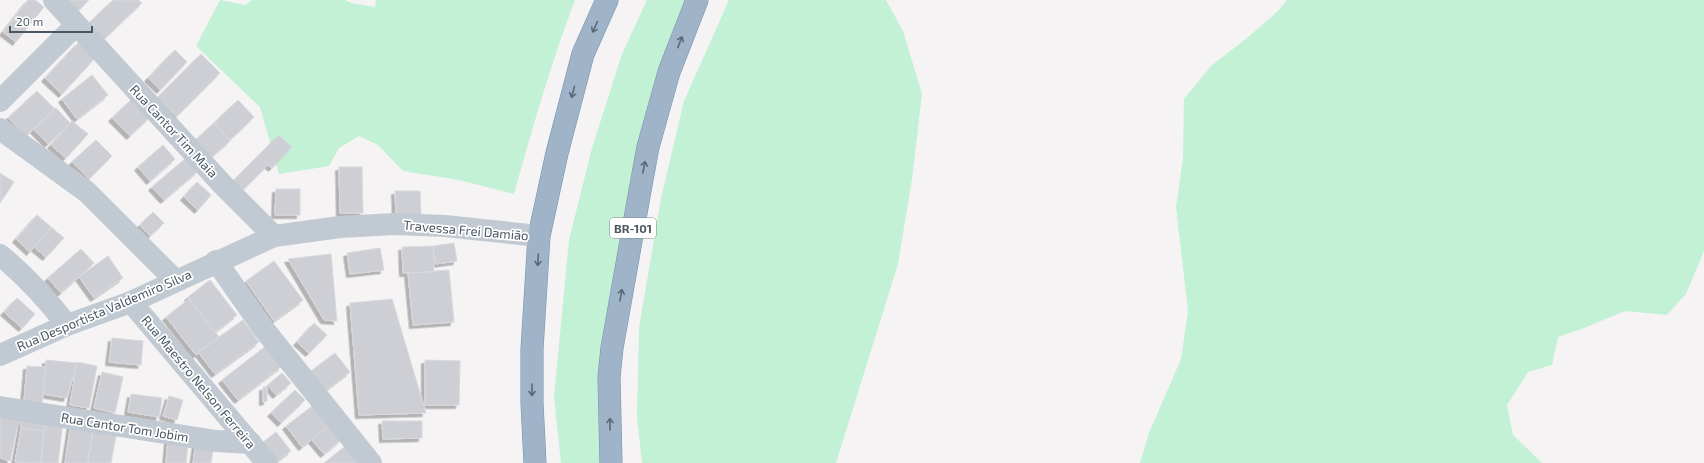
<svg xmlns="http://www.w3.org/2000/svg" width="1704" height="463" font-family="'Exo 2',sans-serif">
  <defs>
    <filter id="shadow"><feDropShadow dx="-3.5" dy="3.5" stdDeviation="0" flood-color="#0004"/></filter>
  </defs>
  <rect width="100%" height="100%" fill="#f5f3f3"/>
  <!-- green -->
  <path fill="#c3f1d5" d="M220,0L245,5L252,0H345L351,3L375,7L376,0H575C551,63 532,129 514,194L459,180L403,171L378,145L359,136L339,148L329,166L279,174L260,107L196,46Z
    M647,0H708L632,178L601,463H561L554,397L569,240L592,148L622,54Z
    M729,0H886L903,31L922,94L912,179L898,264L836,463H642L637,417L639,328L661,198L684,101Z
    M1287,0H1704V251L1686,294L1667,315L1625,311L1584,328L1558,337L1552,365L1528,372L1507,405L1513,435L1542,463H1140L1149,433L1181,359L1188,311L1176,207L1183,158L1184,99L1212,65L1246,39L1278,11Z"/>
  <!-- building -->
  <path fill="#cdcfd5" stroke="#d7d9de" filter="url(#shadow)" d="M28,0H35L44,7L16,42L3,32Z
    M67,0H89L78,11Z
    M113,0H138L142,3L103,40L88,24Z
    M79,42L95,58L62,94L45,78Z
    M175,50L187,62L160,90L148,78Z
    M201,54L220,73L177,116L157,98Z
    M92,75L108,95L77,119L62,99Z
    M37,91L55,109L26,136L8,118Z
    M133,98L151,116L130,136L112,118Z
    M238,100L254,117L230,140L214,123Z
    M56,108L70,123L48,144L34,130Z
    M72,121L88,134L66,158L51,145Z
    M214,123L230,141L208,160L193,142Z
    M279,135L292,147L272,168L258,156Z
    M96,140L112,156L89,179L72,162Z
    M163,145L175,159L150,181L138,167Z
    M258,156L268,165L243,190L233,181Z
    M186,158L198,171L164,200L152,187Z
    M339,167H362L363,213H340Z
    M0,173L14,182L0,203Z
    M197,182L211,195L198,210L184,197Z
    M276,189H300V215H275Z
    M395,191H420L421,216L396,217Z
    M153,212L164,223L150,236L140,225Z
    M37,215L51,227L30,252L16,239Z
    M51,227L64,238L46,257L34,247Z
    M454,243L457,261L436,264L433,246Z
    M433,246L434,272L403,273L402,247Z
    M380,248L384,270L350,274L347,253Z
    M81,249L94,263L61,293L48,278Z
    M331,254L337,321L324,320L288,259Z
    M108,256L123,278L94,298L79,277Z
    M274,261L303,300L274,321L246,281Z
    M449,270L454,322L413,325L408,273Z
    M210,280L237,315L215,332L188,297Z
    M17,298L35,314L22,328L4,312Z
    M189,299L219,337L196,355L166,317Z
    M392,299L426,413L359,415L350,303Z
    M243,320L259,342L215,374L198,352Z
    M314,323L327,335L309,353L297,342Z
    M112,338L143,341L141,365L109,362Z
    M266,346L282,366L238,400L222,380Z
    M335,353L350,372L322,393L307,374Z
    M46,360L77,363L67,398L43,394Z
    M425,360L460,361L459,405H425Z
    M77,362L97,366L89,408L70,405Z
    M27,366L46,367L42,403L24,401Z
    M102,372L123,377L115,413L94,408Z
    M282,373L291,383L276,395L268,385Z
    M263,387H267V401L263,402Z
    M295,390L305,400L281,423L271,413Z
    M131,394L162,398L159,417L128,412Z
    M169,396L183,400L177,420L163,416Z
    M315,404L331,424L302,447L286,426Z
    M0,411L20,416L10,461L0,458Z
    M20,416L46,418L44,431L21,428Z
    M46,418L63,421L58,463H40Z
    M382,421H422V438L383,439Z
    M71,423L94,426L88,463H65Z
    M94,426L117,430L111,463H87Z
    M328,426L341,440L324,454L312,440Z
    M21,428L44,431L41,463L15,462Z
    M276,432L291,451L277,461L262,443Z
    M168,440L188,443L186,463H166Z
    M196,443L214,446L211,463H193Z
    M347,445L363,463H324Z"/>
  <g fill="none" stroke-linecap="round" stroke-linejoin="round">
    <defs>
      <path id="trunk" d="M535,463L532,403V349L539,236L557,153L583,54L607,0
        M611,463L609,377L612,348L639,196L648,147L669,72L697,0"/>
    </defs>
    <!-- trunk casing -->
    <use href="#trunk" stroke="#7690ad" stroke-width="23"/>
    <!-- minor -->
    <path stroke="#c1cad2" stroke-width="22" d="M54,0L222,184L274,236
      M0,101L76,25
      M0,129L87,192L176,281
      M0,255C27,277 46,298 67,325
      M216,261L263,328L371,463
      M131,302L267,463
      M0,355L67,325L131,302L274,236L340,227L395,224L445,226L539,236
      M0,407L216,441L251,443"/>
    <!-- trunk -->
    <use href="#trunk" stroke="#9fb4c9" stroke-width="22"/>
  </g>
  <!-- one-way arrows -->
  <defs><path id="oneway-shaft" d="M-6 0H5M1.5-3L5.5 0L1.5 3" fill="none" stroke-width="1.6" stroke-linecap="round" stroke-linejoin="round"/></defs>
  <g stroke="#5b6976">
    <use href="#oneway-shaft" transform="translate(595 27) rotate(114)"/>
    <use href="#oneway-shaft" transform="translate(680 42) rotate(-69)"/>
    <use href="#oneway-shaft" transform="translate(573 92) rotate(105)"/>
    <use href="#oneway-shaft" transform="translate(644 167) rotate(-79)"/>
    <use href="#oneway-shaft" transform="translate(538 260) rotate(93)"/>
    <use href="#oneway-shaft" transform="translate(621 295) rotate(-80)"/>
    <use href="#oneway-shaft" transform="translate(532 390) rotate(90)"/>
    <use href="#oneway-shaft" transform="translate(610 424) rotate(-90)"/>
  </g>
  <g text-anchor="middle" dominant-baseline="central" stroke-width="3.5" stroke-linejoin="round" paint-order="stroke">
    <!-- shield labels -->
    <rect fill="#fff" stroke="#808990" stroke-width="1" x="610" y="218" width="46" height="20" rx="3"/>
    <g font-size="12" font-weight="bold" fill="#4a5661">
      <text x="633" y="228">BR-101</text>
    </g>
    <!-- street labels -->
    <g font-size="13" fill="#4a5661" stroke="#fff">
      <text transform="translate(174 131) rotate(47)">Rua Cantor Tim Maia</text>
      <text transform="translate(466 230) rotate(5)">Travessa Frei Damião</text>
      <text transform="translate(104 310) rotate(-23)">Rua Desportista Valdemiro Silva</text>
      <text transform="translate(199 382) rotate(50)">Rua Maestro Nelson Ferreira</text>
      <text transform="translate(125 427) rotate(9)">Rua Cantor Tom Jobim</text>
    </g>
  </g>
  <!-- scale -->
  <path d="M10 26v6h82v-6" fill="none" stroke="#4a5661" stroke-width="2"/>
  <text x="16" y="26" font-size="12" fill="#4a5661" stroke="#ffffff" stroke-width="3" paint-order="stroke">20 m</text>
</svg>
